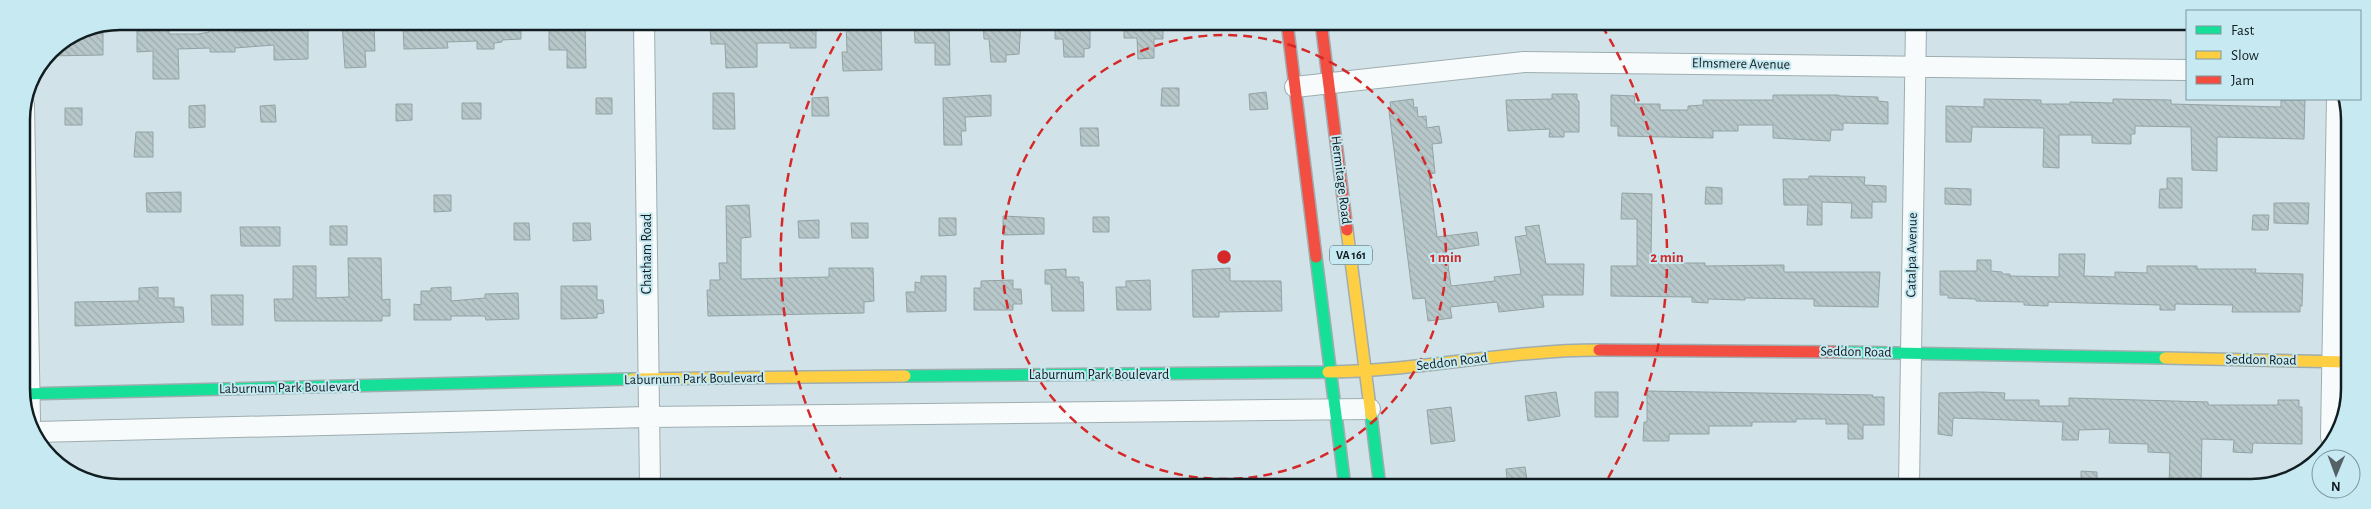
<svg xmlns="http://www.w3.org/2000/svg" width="2371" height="509" font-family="'Alegreya Sans',sans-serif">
  <defs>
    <pattern id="building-back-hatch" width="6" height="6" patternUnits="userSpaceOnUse" patternTransform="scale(1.25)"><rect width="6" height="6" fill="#b8c8ca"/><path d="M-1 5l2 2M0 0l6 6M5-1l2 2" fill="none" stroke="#9dabad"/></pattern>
  </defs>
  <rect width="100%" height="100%" fill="#d1e3e8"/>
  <!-- building -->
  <path fill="url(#building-back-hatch)" stroke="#94a2a4" d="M359,22V26H374L375,51H365L366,67L345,68L342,23Z
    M521,22V39L502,40V42L494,43V49H477V41L447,42L448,48L404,49L403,24L447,23V26Z
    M557,22H585L586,68H567V50H549V28L557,27Z
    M710,22H816V48H790V43H757V67L726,68L725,44H711Z
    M846,22H881L882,70L843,71L842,52H847Z
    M914,22H949L950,65H935V43H915Z
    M983,22H1021L1019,54L1006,55V62H991L989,39H984Z
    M1055,22H1090V48L1084,49V57H1064L1063,39H1055Z
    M1124,22H1163V39H1154V58L1138,59L1137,38H1124Z
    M308,26V59L274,60V45L235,48V52H210V48L178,49L179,79H153V51L137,52V31L169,30V34H198L209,32V28L235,27V32L268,31V28L274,27Z
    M79,31H103V55L46,56L50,50Z
    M1162,88H1179V106H1161Z
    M1266,92L1268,109L1250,110L1249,94Z
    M713,93H734L735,129H713Z
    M1552,94H1577V100L1579,101V132H1564V137H1549L1550,129L1508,131L1506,100L1552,99Z
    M991,95V116L965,117L966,131H961L962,145H944L943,98Z
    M1611,95L1635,96L1634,104H1660V110H1688V106L1703,105V100H1773V95H1839V96L1878,97V101L1888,102V124L1843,123V130H1831L1830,141L1773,138V125H1738V131H1713V138L1618,136V126H1611Z
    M828,97L829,116H812V98Z
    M596,98H612V114H596Z
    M1413,99L1414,108L1417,107L1418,117L1426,116L1427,128L1439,126L1442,143L1432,144L1435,173L1429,174L1437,237L1477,232L1479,245L1446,250L1451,286L1495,281L1494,277L1521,274L1515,237L1527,235L1525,227L1539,225L1546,264H1584L1583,295H1542L1544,307L1499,312L1497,302L1450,307L1452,318L1428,321L1425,298L1413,299L1389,111L1391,110L1390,102Z
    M1984,99L2041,100V104H2070V102L2113,103V99L2171,100V104L2281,107V100H2305L2304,139L2217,137V171L2192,170L2191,127L2135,126V134H2131V144L2092,143V135H2059V168L2043,167L2044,128L1972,127L1971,142H1946V106L1984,107Z
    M462,103H481V119H462Z
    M396,104H412V120L396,121Z
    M205,105V127L189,128V106Z
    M275,105L276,122H261L260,106Z
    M65,108H82V125H65Z
    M1080,128H1098L1099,146H1081Z
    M136,132H153V157H134Z
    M1809,176L1865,177L1864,185L1886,186V202H1872V218H1851L1852,203L1822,202V225H1807L1808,205H1784L1783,179H1809Z
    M2167,178H2182V208H2159L2160,189H2167Z
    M1706,187L1722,188V204H1705Z
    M1945,188L1971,189V205L1945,204Z
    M181,192V212H147L146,193Z
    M1622,193L1652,194L1651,256L1676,257V263H1705V266L1784,265V272H1880L1878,307L1814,306V299L1745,298V300L1708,299V303L1692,302V297L1611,296V266H1637V219H1621Z
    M434,195H451V211L434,212Z
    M2274,203H2309L2308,224L2274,223Z
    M749,205L751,237L741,238V279L829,277V268H873L874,301L864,302V313L708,316L707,290H710V280H720L719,263H727L726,206Z
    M2253,215H2269L2268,230H2252Z
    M1003,216L1044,218V234L1003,235Z
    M1093,217H1109V232H1093Z
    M939,218H956V235L939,236Z
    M819,220V238H799L798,221Z
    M514,223H529L530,240H514Z
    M573,223H590L591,240L573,241Z
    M851,223H868V238H852Z
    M330,226H347V245H330Z
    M240,227H280V246H241Z
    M2059,254H2085L2084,276L2115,277V272L2147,273V266H2197V269H2256L2255,273L2303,274L2302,306H2300V312H2232L2233,305L2175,304V310H2160V305L2048,302V306L2024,305V302L1976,301V299L1948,298V295H1940V271H1977V260H1991V271L2002,272V274H2010V276L2059,277Z
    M348,258H381L382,300L390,299V316H382V321H275L274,299H293V266H316V298L349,297Z
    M1230,268V281H1281L1282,311L1219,312V317H1193L1192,270Z
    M1066,269V277H1079V282H1083L1084,311H1052L1051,284H1045V270Z
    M921,276H946V311L907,312L906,292H915V282L921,283Z
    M1013,280V289H1021L1022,304H1013V310H974V288H981V281Z
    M1150,280L1151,310H1117L1116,287H1126V281Z
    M561,286H597V300H603L604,313L597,314V318L561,319Z
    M158,287V298H174V307H183L184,322L75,326V302L139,301V288Z
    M451,287V301L485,298V294L518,293L519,319L486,320L485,316H451V320H414V304L421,305V291H431V288Z
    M211,295H243V325H212Z
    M1647,391L1873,395L1872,397H1884V425H1863V439H1848V424H1826V419H1796V422H1752V426H1709V434H1669V441H1643L1644,422H1647Z
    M1556,392L1560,416L1528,421L1525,396Z
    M1595,392H1618V417H1595Z
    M1981,392L2005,393L2004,400H2039V406H2069V398L2208,402V405H2278V400H2299V407H2302V444L2253,443L2252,453L2233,452L2234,440L2202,439L2201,485H2169L2170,453L2148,452V444L2109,443L2110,429L2079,430L2078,440H2062L2063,422L1953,418L1952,436L1938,434L1939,393Z
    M1451,407L1455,441L1431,444L1427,410Z
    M1525,467L1528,487H1508L1506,469Z
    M2081,471L2097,472V487H2081Z"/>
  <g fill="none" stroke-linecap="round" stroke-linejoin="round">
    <defs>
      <path id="street" d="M644,22L650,486
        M1295,87L1524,62L2187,70
        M24,105L30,420
        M36,432L648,417L1370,409
        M2331,437L2337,99
        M1909,487L1916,23"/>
      <path id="fast" d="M1316,257L1345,487
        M1839,352L2165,358
        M905,376L1328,372
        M23,394L632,379
        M1371,415L1380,487"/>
      <path id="slow" d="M1347,230L1371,415
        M2165,358L2348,362
        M1328,372C1419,371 1508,350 1599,350
        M632,379L905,376"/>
      <path id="jam" d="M1287,22L1316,257
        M1321,22L1347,230
        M1599,350L1839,352"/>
    </defs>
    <!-- street casing -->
    <use href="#street" stroke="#9fadb0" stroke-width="22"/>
    <!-- fast casing -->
    <use href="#fast" stroke="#9fadb0" stroke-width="14"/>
    <!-- slow casing -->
    <use href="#slow" stroke="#9fadb0" stroke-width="14"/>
    <!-- jam casing -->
    <use href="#jam" stroke="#9fadb0" stroke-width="14"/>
    <!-- street -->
    <use href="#street" stroke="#f8fbfc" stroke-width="20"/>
    <!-- fast -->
    <use href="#fast" stroke="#16e098" stroke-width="11"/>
    <!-- slow -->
    <use href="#slow" stroke="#ffcf43" stroke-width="11"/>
    <!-- jam -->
    <use href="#jam" stroke="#f24e42" stroke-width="11"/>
  </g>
  <!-- distance rings -->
  <g fill="none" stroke="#d62828" stroke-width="2.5" stroke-dasharray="9 6">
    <circle cx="1224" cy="257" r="222"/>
    <path d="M844 485A443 443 0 0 1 848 22M1602 26A443 443 0 0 1 1604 485"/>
  </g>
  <g text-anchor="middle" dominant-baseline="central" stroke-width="4" stroke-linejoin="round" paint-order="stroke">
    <!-- shield labels -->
    <rect fill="#c7e9f2" stroke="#485a5f" stroke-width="1" x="1330" y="245.5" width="42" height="19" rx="4"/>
    <g font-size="12" font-weight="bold" fill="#111d20">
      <text x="1351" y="255">VA 161</text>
    </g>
    <!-- street labels -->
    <g font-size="14" fill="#111d20" stroke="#c7e9f2">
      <text transform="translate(1741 64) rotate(1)">Elmsmere Avenue</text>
      <text transform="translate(1341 180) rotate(83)">Hermitage Road</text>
      <text transform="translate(647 254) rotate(-90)">Chatham Road</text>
      <text transform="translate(1912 255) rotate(-89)">Catalpa Avenue</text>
      <text transform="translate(1856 352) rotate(1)">Seddon Road</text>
      <text transform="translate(2261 360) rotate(1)">Seddon Road</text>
      <text transform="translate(1452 362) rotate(-7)">Seddon Road</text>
      <text x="1099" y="375">Laburnum Park Boulevard</text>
      <text transform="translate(694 379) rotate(-1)">Laburnum Park Boulevard</text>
      <text transform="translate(289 388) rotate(-1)">Laburnum Park Boulevard</text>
    </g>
  </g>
  <!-- crop -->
  <path d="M0 0H2371V509H0ZM120 30H2251A90 90 0 0 1 2341 120V389A90 90 0 0 1 2251 479H120A90 90 0 0 1 30 389V120A90 90 0 0 1 120 30Z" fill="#c7e9f2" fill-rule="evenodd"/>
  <path fill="none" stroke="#111d20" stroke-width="2.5" d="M120 30H2251A90 90 0 0 1 2341 120V389A90 90 0 0 1 2251 479H120A90 90 0 0 1 30 389V120A90 90 0 0 1 120 30Z"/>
  <circle cx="1224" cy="257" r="8" fill="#d62828" stroke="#c7e9f2" stroke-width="2.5"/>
  <g font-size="15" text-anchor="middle" font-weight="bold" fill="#d62828" stroke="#c7e9f2" stroke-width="4" stroke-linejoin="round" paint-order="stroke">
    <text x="1446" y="262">1 min</text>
    <text x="1667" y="262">2 min</text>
  </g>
  <!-- legend -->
  <rect x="2186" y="10" width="175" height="90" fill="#c7e9f2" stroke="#7e979e"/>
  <rect x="2196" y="26" width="25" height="8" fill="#16e098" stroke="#7e979e"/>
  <text x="2231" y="35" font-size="15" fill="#111d20">Fast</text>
  <rect x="2196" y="51" width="25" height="8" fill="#ffcf43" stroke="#7e979e"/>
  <text x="2231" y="60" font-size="15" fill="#111d20">Slow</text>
  <rect x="2196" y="76" width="25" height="8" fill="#f24e42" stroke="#7e979e"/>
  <text x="2231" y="85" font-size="15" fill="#111d20">Jam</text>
  <!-- north arrow -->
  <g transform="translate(2336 474) rotate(181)"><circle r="24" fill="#c7e9f2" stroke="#7e979e"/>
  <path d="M0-4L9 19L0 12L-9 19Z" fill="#546266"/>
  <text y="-8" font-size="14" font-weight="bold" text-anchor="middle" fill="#111d20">N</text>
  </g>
</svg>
